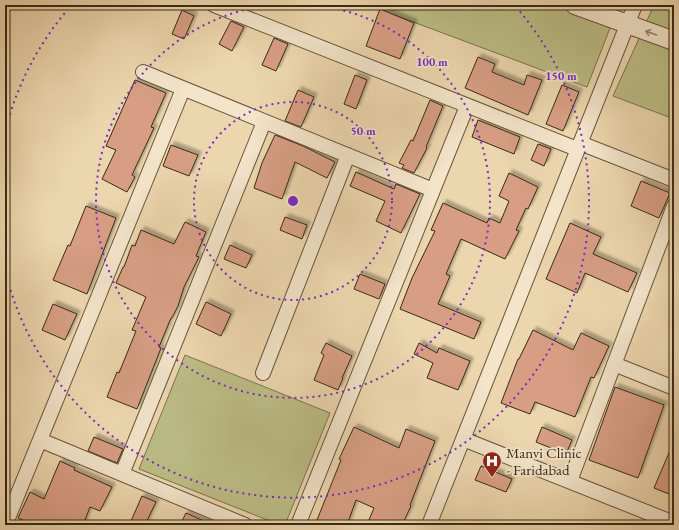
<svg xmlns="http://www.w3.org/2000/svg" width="679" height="530" font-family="'EB Garamond',serif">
  <defs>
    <filter id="shadow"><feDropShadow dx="3.5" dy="-3.5" stdDeviation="1" flood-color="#0004"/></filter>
  </defs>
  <rect width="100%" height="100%" fill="#ecd6ad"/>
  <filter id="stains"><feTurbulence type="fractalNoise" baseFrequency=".005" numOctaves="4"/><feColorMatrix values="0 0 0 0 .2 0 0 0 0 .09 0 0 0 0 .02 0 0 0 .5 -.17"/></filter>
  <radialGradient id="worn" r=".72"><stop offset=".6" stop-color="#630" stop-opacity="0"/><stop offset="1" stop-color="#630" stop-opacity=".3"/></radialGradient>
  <!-- green -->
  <path fill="#bcbd86" stroke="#7a744e" d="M368,5H619L587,87Z
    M654,5H669L674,7V119L613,96Z
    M185,355L330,413L285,525H280L139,469Z"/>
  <!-- building -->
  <path fill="#d79e83" stroke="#392a15" filter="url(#shadow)" d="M380,9L414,23L400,59L366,46Z
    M182,10L194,16L184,39L172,34Z
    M231,21L244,27L232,51L219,44Z
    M274,38L288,44L276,71L262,65Z
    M478,57L495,64L492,72L524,85L527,75L542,80L528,115L465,88Z
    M355,75L367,80L356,109L344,104Z
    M135,80L166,93L151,127L154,128L132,175L135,177L127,192L102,179L116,150L106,146Z
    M562,85L579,92L563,131L546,124Z
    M298,90L314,97L301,127L285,121Z
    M430,100L443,106L426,147L427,148L414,173L402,168L404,165L399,163L411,140L413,141Z
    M478,120L520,137L514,154L472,137Z
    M275,135L303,146L335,162L327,178L295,162L282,199L254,188L262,163Z
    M538,144L551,149L544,166L531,160Z
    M171,145L198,155L189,176L163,166Z
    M356,172L394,189L396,184L420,194L401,233L376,221L385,201L350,186Z
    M509,173L538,187L528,209L526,208L516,230L519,231L505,259L461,239L446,274L450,276L438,304L481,322L474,339L400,309L412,278L435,231L431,230L443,203L487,223L489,218L500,223L509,201L499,196Z
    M641,181L670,193L659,218L631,206Z
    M86,206L116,218L87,294L53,280L68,245L70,246Z
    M285,217L307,225L302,239L280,230Z
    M185,222L206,232L196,256L199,257L184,287L178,306L172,318H171L159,347L161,348L137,409L107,397L117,372L119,373L136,331L132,330L146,297L116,283L123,267H124L132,245L135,246L141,230L174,244Z
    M570,223L601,237L593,254L637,273L628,292L585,273L577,293L546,279Z
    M230,245L252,255L246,268L224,259Z
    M360,274L385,284L379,299L354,289Z
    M206,302L231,314L221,336L196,324Z
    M53,304L77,314L65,340L42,330Z
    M533,330L573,350L581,333L609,346L594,378L591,377L575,417L535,402L530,414L501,403L518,359H519Z
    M326,343L352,356L342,378H343L338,390L314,380L324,355L321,353Z
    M419,343L437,353L439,348L470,361L458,390L427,378L433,363L414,354Z
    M615,387L664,405L638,478L589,460Z
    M354,427L399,448L406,429L435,441L410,505L411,506L404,521L403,520L401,525H375L368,522L374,508L356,500L347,525H315L341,460L339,459Z
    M542,427L572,440L566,454L536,442Z
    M94,437L123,449L117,463L88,451Z
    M674,441V496L654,488Z
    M60,461L75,468L74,470L112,487L100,511L90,507L83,525H34L18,518L30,492L44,499Z
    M481,466L512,479L506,492L475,480Z
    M142,496L156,502L145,525H141L131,521Z
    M186,513L213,525H180Z"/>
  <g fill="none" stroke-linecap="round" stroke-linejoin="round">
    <defs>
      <path id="minor" d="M214,5L577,149
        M143,72L433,190
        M580,143L674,180
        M614,364L674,388
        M263,373L348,155
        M463,439L674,523
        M40,440L245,525
        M122,474L264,122
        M570,481L674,206
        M6,523L183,89
        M298,525L467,106
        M429,525L635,5"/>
      <path id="tertiary" d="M575,5L674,41"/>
    </defs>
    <!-- minor casing -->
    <use href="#minor" stroke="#66553b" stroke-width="16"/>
    <!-- tertiary casing -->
    <use href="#tertiary" stroke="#66553b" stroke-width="20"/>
    <!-- minor -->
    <use href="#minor" stroke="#f3e4ca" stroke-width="14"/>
    <!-- tertiary -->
    <use href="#tertiary" stroke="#f3e4ca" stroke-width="18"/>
  </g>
  <!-- one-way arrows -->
  <defs><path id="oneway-shaft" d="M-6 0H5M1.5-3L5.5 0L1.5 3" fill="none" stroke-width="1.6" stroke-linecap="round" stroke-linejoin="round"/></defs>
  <use stroke="#968770" href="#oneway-shaft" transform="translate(651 33) rotate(-161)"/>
  <!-- distance rings -->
  <g fill="none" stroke="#7b2cbf" stroke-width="2" stroke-dasharray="2 4">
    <circle cx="293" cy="201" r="99"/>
    <path d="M314 5A197 197 0 1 1 272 5"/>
    <path d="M5 132A296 296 0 0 1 70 7M516 7A296 296 0 1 1 5 270"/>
  </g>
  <!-- icons -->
  <defs>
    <symbol id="hospital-pin" viewBox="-11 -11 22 30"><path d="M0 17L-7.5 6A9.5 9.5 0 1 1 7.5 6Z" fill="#8f2418" stroke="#f3e4ca"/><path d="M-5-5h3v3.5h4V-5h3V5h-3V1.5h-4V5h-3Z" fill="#fff"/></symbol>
  </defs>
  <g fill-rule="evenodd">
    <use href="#hospital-pin" x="481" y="450" width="22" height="30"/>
  </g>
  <g text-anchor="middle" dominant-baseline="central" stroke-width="3.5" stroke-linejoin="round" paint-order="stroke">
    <!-- poi labels -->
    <g font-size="15" fill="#392a15" stroke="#f3e4ca" text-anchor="start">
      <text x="506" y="452">Manvi Clinic<tspan x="506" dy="17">- Faridabad</tspan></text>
    </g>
  </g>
  <circle cx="293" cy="201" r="6" fill="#7b2cbf" stroke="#f3e4ca" stroke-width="2"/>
  <g font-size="12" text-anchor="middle" font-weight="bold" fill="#7b2cbf" stroke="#f3e4ca" stroke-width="3.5" stroke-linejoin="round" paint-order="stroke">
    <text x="432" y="66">100 m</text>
    <text x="561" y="80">150 m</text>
    <text x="363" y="135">50 m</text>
  </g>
  <!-- margin -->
  <rect width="679" height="530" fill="none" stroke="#ecd6ad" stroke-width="20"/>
  <rect x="6" y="6" width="667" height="518" fill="none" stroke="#392a15" stroke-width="2"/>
  <rect x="10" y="10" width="659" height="510" fill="none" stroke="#392a15"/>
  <rect width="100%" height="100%" filter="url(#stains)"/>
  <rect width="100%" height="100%" fill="url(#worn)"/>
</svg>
